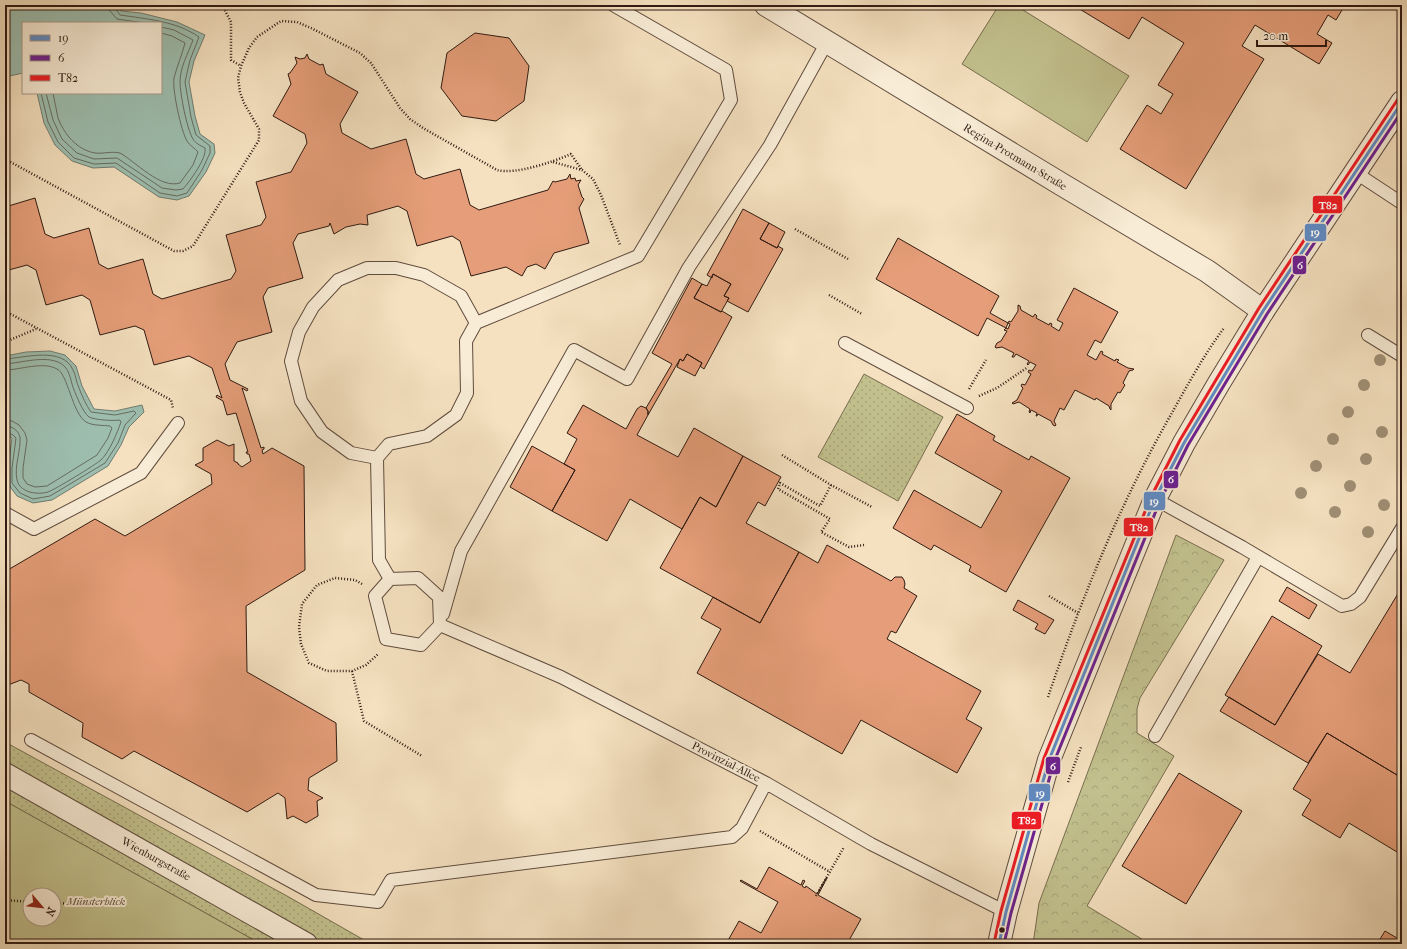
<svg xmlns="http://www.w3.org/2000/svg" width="1407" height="949" font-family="'IM FELL French Canon',serif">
  <defs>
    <pattern id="grass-dots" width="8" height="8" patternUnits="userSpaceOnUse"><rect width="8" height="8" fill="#c2c18e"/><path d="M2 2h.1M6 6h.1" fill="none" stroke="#a7a579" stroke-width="1.8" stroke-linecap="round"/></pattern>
    <pattern id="forest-crowns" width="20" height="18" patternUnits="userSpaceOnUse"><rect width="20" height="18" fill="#c2c18e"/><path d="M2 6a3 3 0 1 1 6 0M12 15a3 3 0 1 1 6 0" fill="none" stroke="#a7a579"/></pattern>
  </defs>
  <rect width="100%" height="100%" fill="#f5e1c0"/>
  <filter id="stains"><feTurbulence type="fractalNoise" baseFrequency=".005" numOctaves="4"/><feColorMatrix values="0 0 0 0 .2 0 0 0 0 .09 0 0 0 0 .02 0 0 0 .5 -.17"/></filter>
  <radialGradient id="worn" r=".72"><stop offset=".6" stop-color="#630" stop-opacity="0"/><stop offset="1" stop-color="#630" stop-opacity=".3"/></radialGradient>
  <!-- grass -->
  <path fill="url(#grass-dots)" stroke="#786e50" d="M864,374L943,417L898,501L818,457Z
    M5,742L287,896L371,944H261L5,801Z"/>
  <!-- forest -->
  <path fill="url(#forest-crowns)" stroke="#786e50" d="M1176,535L1224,560L1140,698L1137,709V733L1174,756L1087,906L1150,944H1033L1039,903Z"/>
  <!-- garden -->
  <path fill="#c2c18e" stroke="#786e50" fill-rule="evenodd" d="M999,5H1015L1129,76L1087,142L962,64Z
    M5,801L261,944H5ZM30,895H54V919H30Z"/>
  <!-- water -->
  <path fill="#9dbeaf" stroke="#717c70" d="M5,5H117L121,11L141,13L177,22L205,35L194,61L189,82L195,116L200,134L214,144L215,153L206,172L189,196L177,200L159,197L114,167L93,168L72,161L55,145L44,123L37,93H161V23H23V73L5,77Z
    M50,351L65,355L76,366L82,386L94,409L115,411L142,405L144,412L129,427L121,445L108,466L52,500L33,503L17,496L8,484V468L12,438L5,434V356L26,352Z"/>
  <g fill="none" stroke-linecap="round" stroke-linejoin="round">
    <!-- shore -->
    <path stroke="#666c60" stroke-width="1" d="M109,5L110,11L117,19L145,23
      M41,93L48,122L58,142L74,158L94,164L116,163L160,193L177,196L187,193L202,170L210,153V146L196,135L191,117L185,82L190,60L199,37C176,21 147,19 120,15L115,8L114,5
      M46,93L53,120L62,139L77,153L94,159L117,158L162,188L176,190L183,189C190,181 207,158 205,148C201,146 195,143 193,139C187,130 180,93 180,82C180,67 188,54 193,40L174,30L161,27
      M53,93C55,101 56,110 58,118C64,134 77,150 95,153C103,154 111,151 120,153C136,162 160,189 180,183L193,165L198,152C195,148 190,146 187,141C181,131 172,89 174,78C177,66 182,55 185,43L172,36L161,33
      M5,359C24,358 63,346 73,370C76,375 76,382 79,388C82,396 86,405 91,412L115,415L134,411L136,413L125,425L118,443L105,463L50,496L33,499L20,493L12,483V468L16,438L13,435L5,431
      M5,364C21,363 45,355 60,363C68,367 70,376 72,384C74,391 83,413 89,417C95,420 113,421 120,420L121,422C117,433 110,451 101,460C95,465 56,489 48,492C38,495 20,493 17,480C14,466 21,451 20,437C18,430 12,426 5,426
      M5,370C20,370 43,361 57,369C68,374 72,413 86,422C93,426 103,425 110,426L112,428L108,438L97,455L47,486L35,487L27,484L23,478V468L27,440L25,433L19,425L12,421L5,420"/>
  </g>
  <!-- building -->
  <path fill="#e59e79" stroke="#2f1a12" d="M1073,5H1345L1336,20L1328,15L1317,34L1332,43L1319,64L1255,25L1242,46L1264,59L1186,189L1120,149L1147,105L1161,114L1173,94L1158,85L1184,43L1142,17L1129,39Z
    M475,33L509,38L529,66L524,101L496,121L462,116L441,88L447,53Z
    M307,54L309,59L320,65L323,64L326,74L358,92L340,124L342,133L371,149L406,139L416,174L424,179L460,169L470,205L479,210L548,190L553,181L555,182L567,179L570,174L571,179L575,178L576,181L581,180L578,185L582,197L584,199L579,208L589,243L554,253L545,269L536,264L527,267L522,276L506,267L471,276L460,241L452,236L417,246L407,211L398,206L367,215L368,225L360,224L346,227L334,234L330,223L329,226L298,234L293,243L303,278L268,288L263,297L272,332L237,342L225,364L230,380L248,389L247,391L242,388L261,448L264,447V449L262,450L263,454L272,448L304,466L305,570L246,606L247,672L336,723L337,761L309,778L308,790L323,798L317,801L318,816L306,823L293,816L287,819L285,798L278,793L247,812L134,751L122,759L82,737L83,723L29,692V684L21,680L8,685L5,684V571H6L95,519L125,536L212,484L211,474L195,465L203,461V448L217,440L229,446L234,444V461L238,463V464L242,467L251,461L249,454H247L246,452H248L236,413L227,415L223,401L216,397L217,395L222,398L212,368L189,356L154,365L144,330L135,326L100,335L90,300L82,295L46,305L36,270L27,265L5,271V207L35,198L45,234L54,238L89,228L99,264L108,269L143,259L153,294L162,299L231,279L236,271L226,235L261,225L266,217L256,182L291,172L307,143L305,134L273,116L291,84L288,74L290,73L297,63L295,57L300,59L305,58Z
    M743,209L769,223L760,239L777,248L778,246L783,249L748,312L727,301L729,298L724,296L731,284L713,274L712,278L707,275Z
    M769,223L785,232L777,248L760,239Z
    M898,238L999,296L990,313L1008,323L1006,328L987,318L978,336L876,279Z
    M713,274L731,284L724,296L729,298L721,312L694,298L702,284L707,286Z
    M692,278L702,284L694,298L721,312L722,311L732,317L704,369L700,366L702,363L687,354L683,361L680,359L648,415V411L646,408L672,364L652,353Z
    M1074,288L1118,312L1101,343L1095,340L1087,355L1096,360L1101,351L1103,352L1102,354L1115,361L1116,359L1119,360L1117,362L1128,368L1134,369L1133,370L1129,371L1123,383L1125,385L1120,393L1118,392L1111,404V410L1110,409L1109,406L1096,398L1095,400L1075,390L1064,410L1060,408L1054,421L1056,425L1055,426L1053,425L1051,421L1038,414L1037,416H1036L1037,413L1031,410L1030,413L1029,412L1030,409L1019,402L1013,404L1012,403L1017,400L1023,388L1021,386L1022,384L1025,385L1031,374L1028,372L1029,370L1032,371L1036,365L1030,362L1028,365L1027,364L1029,361L1016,354L1014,357H1012L1014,353L1002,347L996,348L995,347L997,343L1001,341L1007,331L1004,330L1006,328L1008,329L1010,324L1008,323L1009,321L1011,322L1018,311V305L1020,306L1021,310L1033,317L1035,314L1037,316L1036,318L1049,325L1050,323L1052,324L1051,326L1059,331L1063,323L1057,320Z
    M687,354L702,363L695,376L677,367L680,359L683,361Z
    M583,405L626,429L637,409L641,406L646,408L648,411V415L637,435L678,457L694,428L743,456L716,507L700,497L682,529L630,499L607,541L552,511L575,470L564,464L577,439L567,433Z
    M957,414L995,436L993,440L1029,460L1031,456L1070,478L1006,592L969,571L971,566L934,545L931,550L893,528L914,490L981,528L1002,491L935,453Z
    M532,446L575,470L552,511L510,487Z
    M743,456L781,477L765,506L758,502L746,523L799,552L760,623L660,568L700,497L716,507Z
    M827,545L891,581L895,577H902L904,580L905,584L904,588L917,596L896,633L891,631L887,639L981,691L966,719L982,728L957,773L861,720L842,754L697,673L721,629L701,618L713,597L760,623L799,552L818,563Z
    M1287,587L1317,605L1309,619L1279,601Z
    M1402,587V778L1327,733L1308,763L1220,711L1229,697L1275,725L1318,654L1350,673Z
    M1018,600L1054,620L1045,634L1035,629L1038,624L1013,610Z
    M1272,616L1322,646L1275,725L1225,695Z
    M1327,733L1402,778V855L1349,823L1340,838L1302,815L1311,800L1293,789Z
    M1179,773L1242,811L1186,904L1122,866Z
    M769,867L801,885L803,880L805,881L802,886L805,888L806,886L817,894L826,878H827L818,895L861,919L847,944H726L739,921L761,933L778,902L740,881L741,880L757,889Z
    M1385,931L1402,941V944H1377Z"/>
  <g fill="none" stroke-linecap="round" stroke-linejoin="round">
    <defs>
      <path id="service" d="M1356,173L1400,202
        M476,323L461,296L424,275L396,268H367L338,280L313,307L299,332L291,361L301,401L322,432L351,453L377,458L389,444L427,436L456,415L467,393L466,341L476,323L638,256L731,100L726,70L613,5
        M1368,335L1402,356
        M845,343L967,408
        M377,458L379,560L390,579
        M1155,499L1242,547L1342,606L1351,604L1360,597L1402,528
        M5,513L34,529L141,473L178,423
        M443,614L461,551L574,350L627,379L689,267L770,145L827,42
        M440,625L439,597L418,578L390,579L375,596L386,639L421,645L440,625L561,677L766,783L871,844L1006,912
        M1155,736L1258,557
        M31,740L316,895L378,902L391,880L732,837L742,828L766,783"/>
      <path id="minor" d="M766,5L1061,184L1207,271L1263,311
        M5,774L306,944"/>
      <path id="tertiary" d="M999,944L1006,912L1049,760L1155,499L1184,443L1219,383L1263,311L1402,102"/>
    </defs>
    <!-- service casing -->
    <use href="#service" stroke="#604c3e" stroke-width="14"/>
    <!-- minor casing -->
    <use href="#minor" stroke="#604c3e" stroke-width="24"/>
    <!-- tertiary casing -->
    <use href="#tertiary" stroke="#604c3e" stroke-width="24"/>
    <!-- path -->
    <path stroke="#2f1a12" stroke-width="2.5" stroke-dasharray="1 2" stroke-linecap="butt" d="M148,5L157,9L177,5
      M222,5L231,22V60L241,66
      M1398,80L1402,73
      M5,159L174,251H183L193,246L259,140V129L244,103L240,92L238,78L241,66L249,48L257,37L281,21L297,22L311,28L360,53L371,63L400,108L410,119L423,128L497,170C515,175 553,162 571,154L582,170
      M553,162L582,170L593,179L601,195L620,245
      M795,229L848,259
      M829,295L862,314
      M5,311L171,400L173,408
      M5,342L36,329
      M969,389L986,360
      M979,396L997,388L1028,367
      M782,455L831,485L872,507
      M831,485L820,506L780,483L778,489L830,519L821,532L849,547L864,545
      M362,584L355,580L335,578L317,585L302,604L299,627L301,644L309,663L327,671H352L366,665L378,654
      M1049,596L1078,613
      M352,671L364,721L422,756
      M1048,697C1081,600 1118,508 1169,418C1186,388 1203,356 1224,328
      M1068,782L1081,747
      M760,831L830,872
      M816,896L844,847
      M5,900L30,902
      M54,903L79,904"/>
    <!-- service -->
    <use href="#service" stroke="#f8ecd6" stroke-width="12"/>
    <!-- minor -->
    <use href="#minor" stroke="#f8ecd6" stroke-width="22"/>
    <!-- tertiary -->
    <use href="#tertiary" stroke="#f8ecd6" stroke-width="22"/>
    <defs>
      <path id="bus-1" d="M999,944L1006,912L1049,760L1155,499L1184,443L1263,311L1402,102"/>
      <path id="bus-2" d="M1004,944L1011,913L1054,762L1160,501L1188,445L1267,314L1402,111"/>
      <path id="bus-3" d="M994,943L1001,911L1044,758L1151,497L1180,440L1259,308L1398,99"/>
    </defs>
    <!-- bus-1 casing -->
    <use href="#bus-1" stroke="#f8ecd6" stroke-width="6"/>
    <!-- bus-2 casing -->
    <use href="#bus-2" stroke="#f8ecd6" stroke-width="6"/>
    <!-- bus-3 casing -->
    <use href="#bus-3" stroke="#f8ecd6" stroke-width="6"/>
    <!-- bus-1 -->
    <use href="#bus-1" stroke="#608bc4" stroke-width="3"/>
    <!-- bus-2 -->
    <use href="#bus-2" stroke="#6d2190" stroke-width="3"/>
    <!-- bus-3 -->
    <use href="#bus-3" stroke="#ed1c24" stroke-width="3"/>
  </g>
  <!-- trees -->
  <g fill="#a08f75">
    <circle cx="1380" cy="360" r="6"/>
    <circle cx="1364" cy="385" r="6"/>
    <circle cx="1348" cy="412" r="6"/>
    <circle cx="1382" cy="432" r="6"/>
    <circle cx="1333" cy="439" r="6"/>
    <circle cx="1366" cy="459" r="6"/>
    <circle cx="1316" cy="466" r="6"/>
    <circle cx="1350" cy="486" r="6"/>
    <circle cx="1301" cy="493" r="6"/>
    <circle cx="1384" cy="505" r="6"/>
    <circle cx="1335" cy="512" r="6"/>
    <circle cx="1368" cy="532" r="6"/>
  </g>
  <!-- markers -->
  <circle fill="#2f1a12" stroke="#f8ecd6" stroke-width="1.5" cx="1002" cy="930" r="3.5"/>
  <g text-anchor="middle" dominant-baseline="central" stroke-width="4" stroke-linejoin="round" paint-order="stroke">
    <!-- street labels -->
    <g font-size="11" fill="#2f1a12" stroke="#f8ecd6">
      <text transform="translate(1015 157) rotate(31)">Regina-Protmann-Straße</text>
      <text transform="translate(726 762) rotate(27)">Provinzial-Allee</text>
      <text transform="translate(156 859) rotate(29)">Wienburgstraße</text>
    </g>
    <!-- park labels -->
    <g font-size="11" font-style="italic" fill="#5b4c37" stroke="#f8ecd6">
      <text x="96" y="901">Münsterblick</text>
    </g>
  </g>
  <g stroke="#f8ecd6" stroke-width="1.5">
    <rect x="1312" y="195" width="31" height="19" rx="4" fill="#ed1c24"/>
    <rect x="1304" y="223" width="23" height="19" rx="4" fill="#608bc4"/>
    <rect x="1292" y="255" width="15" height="20" rx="4" fill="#6d2190"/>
    <rect x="1163" y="470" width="16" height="19" rx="4" fill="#6d2190"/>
    <rect x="1143" y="491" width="23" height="20" rx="4" fill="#608bc4"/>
    <rect x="1123" y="517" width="31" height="20" rx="4" fill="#ed1c24"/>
    <rect x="1045" y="756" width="16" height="19" rx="4" fill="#6d2190"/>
    <rect x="1028" y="783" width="23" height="19" rx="4" fill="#608bc4"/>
    <rect x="1011" y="811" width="31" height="19" rx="4" fill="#ed1c24"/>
  </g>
  <g font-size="11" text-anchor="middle" font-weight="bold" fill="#fff">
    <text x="1328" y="209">T82</text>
    <text x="1315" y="236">19</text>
    <text x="1300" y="269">6</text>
    <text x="1171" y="483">6</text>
    <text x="1154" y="505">19</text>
    <text x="1139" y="531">T82</text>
    <text x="1053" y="770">6</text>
    <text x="1040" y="797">19</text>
    <text x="1027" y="824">T82</text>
  </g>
  <!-- margin -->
  <rect width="1407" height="949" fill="none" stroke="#f5e1c0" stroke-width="20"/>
  <rect x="6" y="6" width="1395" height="937" fill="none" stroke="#2f1a12" stroke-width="2"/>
  <rect x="10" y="10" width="1387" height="929" fill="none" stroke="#2f1a12"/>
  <!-- legend -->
  <rect x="22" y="22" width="140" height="72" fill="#f8ecd6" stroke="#a89888"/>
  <rect x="30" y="35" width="20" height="6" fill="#608bc4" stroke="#a89888"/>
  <text x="58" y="42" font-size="12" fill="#2f1a12">19</text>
  <rect x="30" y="55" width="20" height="6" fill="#6d2190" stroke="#a89888"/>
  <text x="58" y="62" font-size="12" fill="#2f1a12">6</text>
  <rect x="30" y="75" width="20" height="6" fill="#ed1c24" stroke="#a89888"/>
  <text x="58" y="82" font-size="12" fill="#2f1a12">T82</text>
  <!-- north arrow -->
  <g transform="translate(42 907) rotate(118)"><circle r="19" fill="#f8ecd6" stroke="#a89888"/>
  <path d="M0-3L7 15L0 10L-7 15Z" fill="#8f2418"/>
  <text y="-6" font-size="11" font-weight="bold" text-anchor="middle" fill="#2f1a12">N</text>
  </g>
  <!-- scale -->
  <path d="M1257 40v6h69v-6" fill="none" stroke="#2f1a12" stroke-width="2"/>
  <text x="1263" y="40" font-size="12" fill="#2f1a12" stroke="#f8ecd6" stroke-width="3" paint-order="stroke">20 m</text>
  <rect width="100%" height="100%" filter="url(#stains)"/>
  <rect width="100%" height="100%" fill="url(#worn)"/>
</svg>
